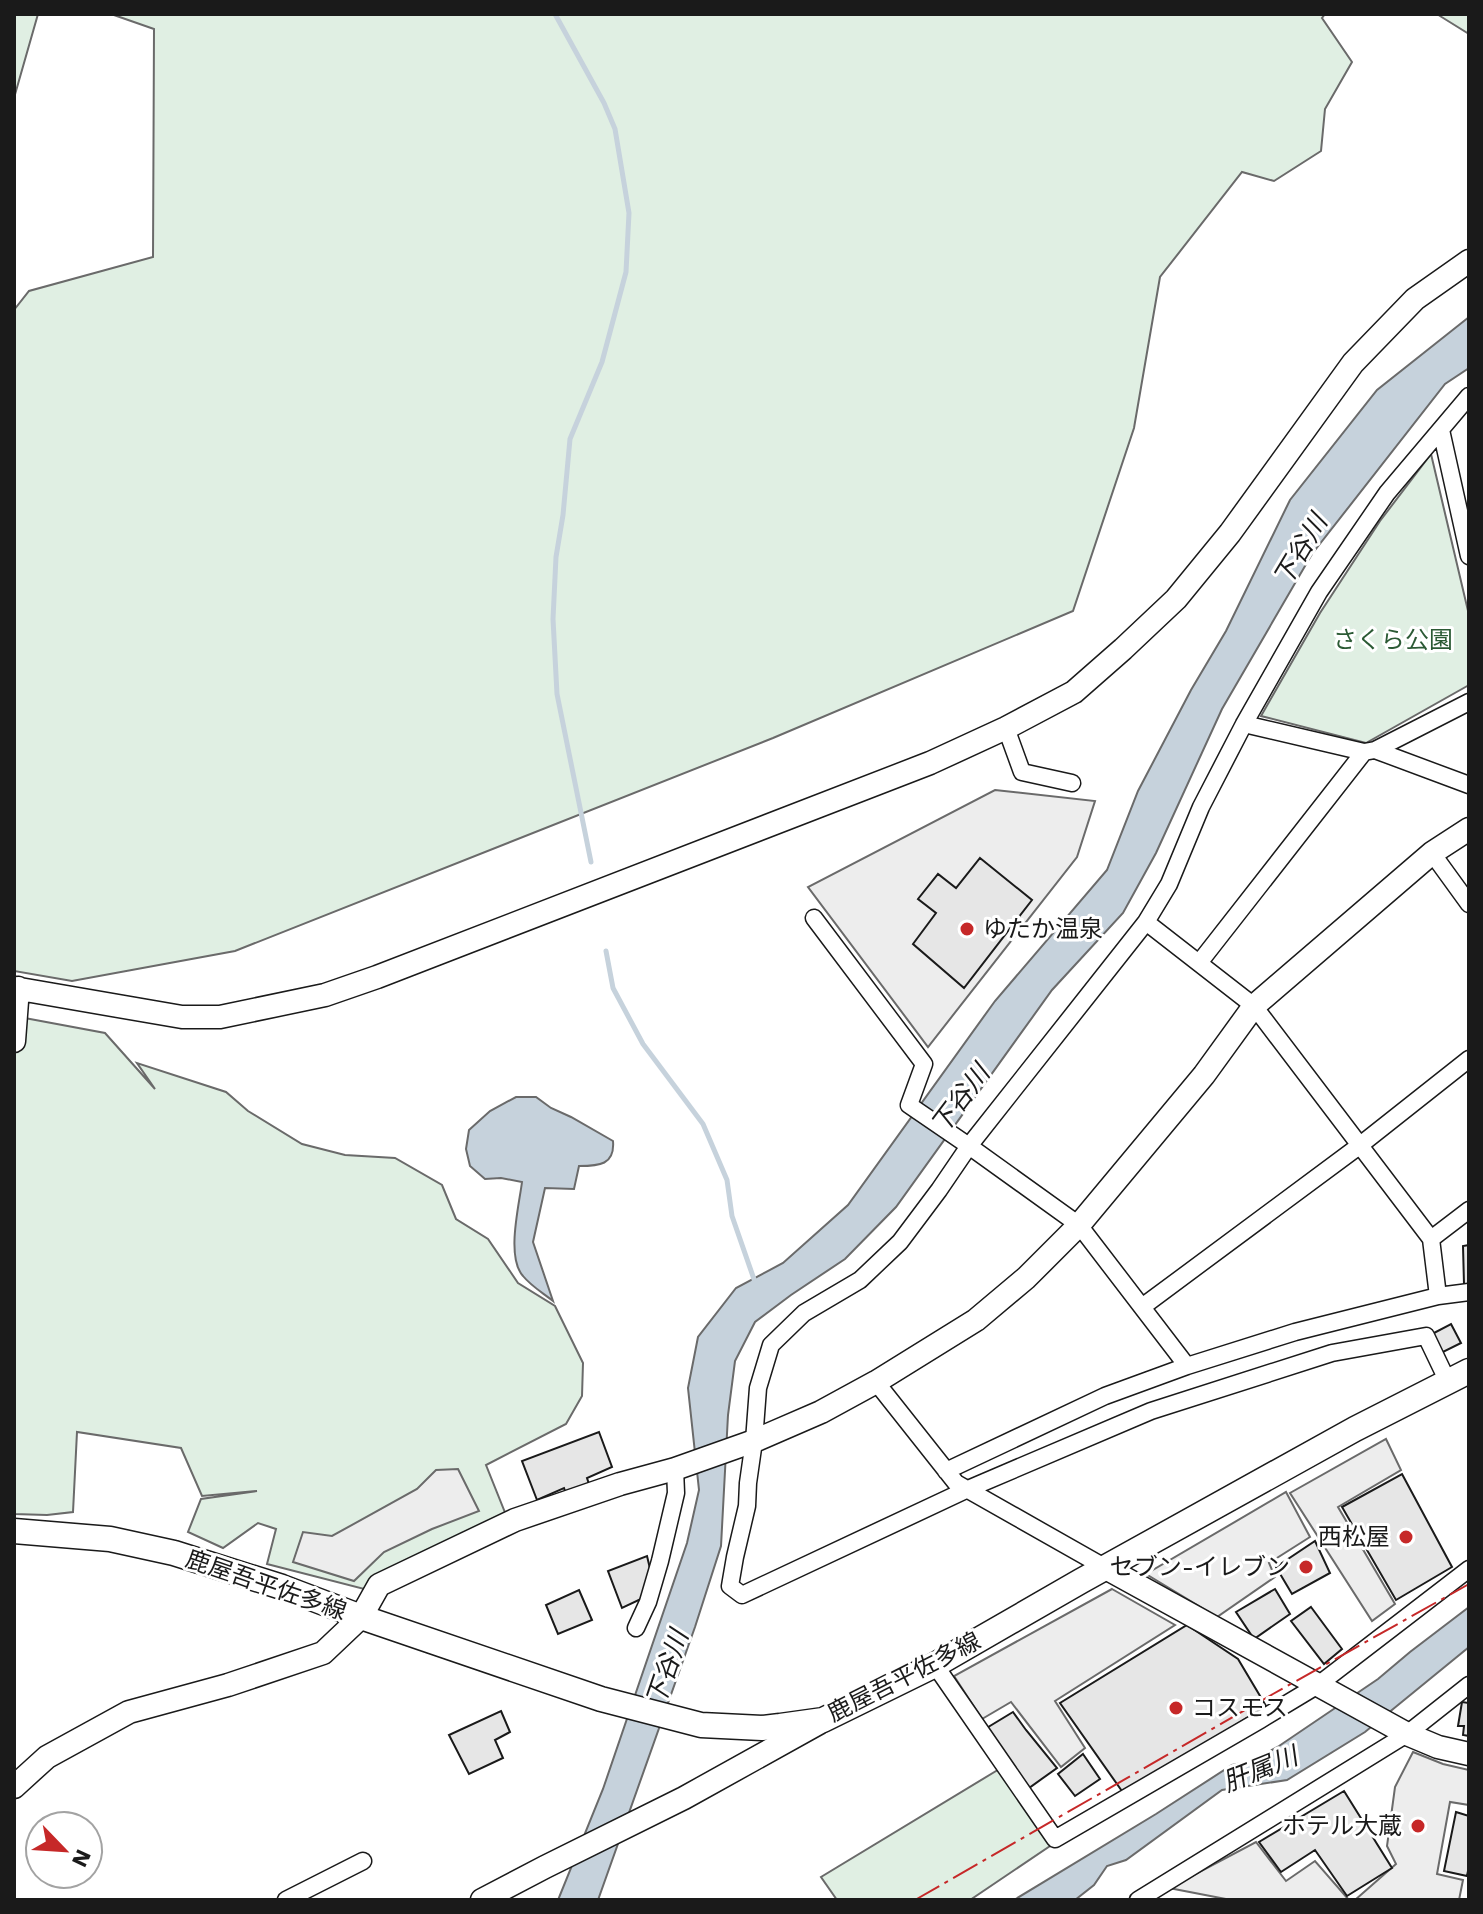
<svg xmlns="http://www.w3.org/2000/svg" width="1483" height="1914" font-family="'Work Sans','Noto Sans JP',sans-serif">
  <rect width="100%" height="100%" fill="#fff"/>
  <!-- green -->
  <path fill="#e0efe3" stroke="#6a6a6a" stroke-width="2" d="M14,14H38L14,98Z
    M111,14H1325L1322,18L1352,62L1325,109L1321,151L1274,181L1242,172L1160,277L1134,428L1073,611L773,738L235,951L72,981L14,971V310L29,291L153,257L154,29Z
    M1437,14H1469V34L1440,16Z
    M1431,454L1469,615V685L1366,743L1261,716L1320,613L1380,521Z
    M14,1016L105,1033L155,1089L137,1063L226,1092L248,1111L302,1144L345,1155L395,1158L442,1185L456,1219L488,1239L518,1283L555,1306L583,1363L582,1396L566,1424L486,1465L506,1515L368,1590L267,1564L276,1529L258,1523L223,1548L188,1532L201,1499L257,1491L202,1496L181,1448L77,1432L73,1512L47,1515L14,1514Z
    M1001,1768L1053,1844L970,1900H837L821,1877Z"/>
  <!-- parking -->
  <path fill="#ededed" stroke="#6a6a6a" stroke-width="2" d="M995,790L1095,801L1077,857L928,1047L808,887Z
    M1386,1439L1401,1470L1338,1507L1395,1604L1372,1621L1290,1493Z
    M458,1469L479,1511L432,1529L384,1552L354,1581L293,1562L303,1532L332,1536L417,1489L436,1470Z
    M1286,1492L1310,1537L1269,1563L1275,1577L1217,1617L1146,1574Z
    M1112,1589L1175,1625L1055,1701L1085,1748L1061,1767L1011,1702L982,1719L954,1676Z
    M1413,1752L1443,1764L1469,1770V1805L1450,1802L1437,1874L1463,1880L1459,1900H1355L1396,1864L1387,1846L1395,1787Z
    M1256,1842L1286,1881L1315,1861L1349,1900H1231L1169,1888Z"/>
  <!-- water -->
  <path fill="#c6d2dc" stroke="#6a6a6a" stroke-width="2" d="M1469,317V368L1445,384L1312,554L1222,709L1156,853L1123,913L1052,990L896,1207L845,1259L791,1295L755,1322L735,1361L728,1415L721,1546L695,1627L598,1900H558L603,1789L687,1543L699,1490L688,1388L698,1337L736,1288L783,1263L848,1205L995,1001L1107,870L1138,791L1191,690L1226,631L1290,500L1377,390Z
    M516,1097H536L551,1108L571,1117L613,1141C615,1165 599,1166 579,1166L574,1189L545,1188L533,1242L553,1301C543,1293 531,1286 523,1276C506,1257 519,1206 522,1182L501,1178L485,1179L470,1166L466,1149L469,1130L490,1111Z
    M1469,1607V1647L1365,1732L1287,1780L1222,1790L1126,1860L1107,1866L1094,1885L1075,1900H1014L1156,1814L1232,1765L1252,1761L1279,1746L1378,1679L1410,1652Z"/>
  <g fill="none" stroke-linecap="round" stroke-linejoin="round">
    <!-- stream -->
    <path stroke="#c6d2dc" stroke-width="5" d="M555,14L604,103L615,129L629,213L626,272L602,362L570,439L563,515L556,557L553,619L557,694L591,862
      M606,951L613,988L643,1044L703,1124L727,1180L732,1216L756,1285"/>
  </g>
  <!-- building -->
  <path fill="#e6e6e6" stroke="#1a1a1a" stroke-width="2" d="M980,858L1032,900L964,988L913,944L936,913L918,899L938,874L956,888Z
    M1469,1245V1284H1464L1463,1246Z
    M1451,1324L1461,1343L1441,1353L1432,1334Z
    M599,1432L612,1467L587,1478L590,1487L567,1497L564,1488L537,1500L522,1461Z
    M1402,1474L1452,1567L1396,1600L1342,1507Z
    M1315,1541L1330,1573L1292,1594L1276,1567Z
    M647,1556L652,1577L641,1599L622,1608L608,1571Z
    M1275,1589L1290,1614L1254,1639L1236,1612Z
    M579,1590L592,1620L558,1634L546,1605Z
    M1311,1607L1342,1649L1324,1664L1291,1621Z
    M1187,1625L1238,1659L1266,1706L1124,1794L1060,1703Z
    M1462,1702L1469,1703V1736L1463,1735L1464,1726H1458Z
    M501,1711L510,1732L495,1740L503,1758L469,1774L449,1735Z
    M1013,1712L1026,1730L1057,1768L1029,1788L985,1729Z
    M1083,1754L1100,1779L1075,1796L1058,1774Z
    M1344,1791L1392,1868L1347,1896L1315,1850L1281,1872L1259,1842Z
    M1456,1812L1469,1816V1866L1467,1876L1444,1871Z"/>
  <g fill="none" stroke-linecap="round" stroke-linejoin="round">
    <defs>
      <path id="street" d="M1441,430L1469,556
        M1244,724L1364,752L1375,750L1469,702
        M1006,728L1022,772L1072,783
        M1375,750L1469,785
        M1432,853L1469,904
        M814,918L924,1064L909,1105L969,1146L1079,1225L1187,1366
        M1146,922L1254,1006L1431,1239L1438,1296
        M1199,963L1364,752
        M1431,1239L1469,1210
        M1142,1307L1359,1146L1469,1059
        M876,1382L956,1483L1106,1568
        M1448,1382L1426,1336L1332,1353L1151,1411L968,1489L742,1595L730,1586L735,1557L747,1506L748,1483L754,1441L758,1388L771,1345L804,1313L860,1280L900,1242L939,1190L969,1146L1146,922L1169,884L1201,807L1244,724L1319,592L1387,493L1469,396
        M946,1471L1105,1396L1187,1366L1295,1332L1438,1296L1469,1292
        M636,1628L648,1602L660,1561L676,1493L675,1469
        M935,1665L1055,1839L1260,1720L1318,1685L1469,1569
        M286,1900L363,1861
        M1138,1900L1407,1734L1469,1685"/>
      <path id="secondary" d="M14,988L182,1017H220L325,995L377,977L930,763L1006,728L1074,692L1123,649L1176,599L1230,533L1353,363L1415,299L1469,261
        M14,1041L18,988
        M1106,1568L1407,1734L1438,1747L1469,1754
        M14,1787L47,1757L129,1712L228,1685L323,1653L361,1617L379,1585L515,1520L620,1484L675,1469L754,1441L821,1412L876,1382L976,1320L1026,1278L1079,1225L1204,1075L1254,1006L1432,853L1469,829
        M482,1900L545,1867L684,1798L819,1723"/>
      <path id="primary" d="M14,1531L110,1539L174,1553L282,1587L361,1617L601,1699L701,1725L762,1728L780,1726L823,1720L935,1665L1081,1581L1355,1429L1469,1371"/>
    </defs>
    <!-- street casing -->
    <use href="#street" stroke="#1a1a1a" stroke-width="19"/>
    <!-- secondary casing -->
    <use href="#secondary" stroke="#1a1a1a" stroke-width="25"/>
    <!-- primary casing -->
    <use href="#primary" stroke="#1a1a1a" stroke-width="27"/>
    <!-- street -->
    <use href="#street" stroke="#fff" stroke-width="16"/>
    <!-- secondary -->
    <use href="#secondary" stroke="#fff" stroke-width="22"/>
    <!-- primary -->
    <use href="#primary" stroke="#fff" stroke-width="24"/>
    <!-- power -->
    <path stroke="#c62828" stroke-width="2" stroke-dasharray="28 6 4 6" stroke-linecap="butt" d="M915,1900L1273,1694L1469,1584"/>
  </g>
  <!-- markers -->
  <g fill="#c62828" stroke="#fff" stroke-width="3">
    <circle cx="967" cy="929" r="8"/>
    <circle cx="1406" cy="1537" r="8"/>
    <circle cx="1306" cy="1567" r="8"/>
    <circle cx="1176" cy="1708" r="8"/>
    <circle cx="1418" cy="1826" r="8"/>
  </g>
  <g text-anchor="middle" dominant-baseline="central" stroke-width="6" stroke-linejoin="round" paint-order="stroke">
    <!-- park labels -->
    <g font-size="24" fill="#2b5a34" stroke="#fff">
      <text x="1393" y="640">さくら公園</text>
    </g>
    <!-- poi labels -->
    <g font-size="24" fill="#1a1a1a" stroke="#fff" text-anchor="end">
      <text x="983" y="929" text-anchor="start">ゆたか温泉</text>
      <text x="1390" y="1537">西松屋</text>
      <text x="1290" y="1567">セブン-イレブン</text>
      <text x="1192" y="1708" text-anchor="start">コスモス</text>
      <text x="1402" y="1826">ホテル大蔵</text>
    </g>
    <!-- street labels -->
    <g font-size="24" fill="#1a1a1a" stroke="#fff">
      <text transform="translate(266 1585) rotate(19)">鹿屋吾平佐多線</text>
      <text transform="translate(904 1677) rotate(-27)">鹿屋吾平佐多線</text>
    </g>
    <!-- water labels -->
    <g font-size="26" font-style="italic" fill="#1a1a1a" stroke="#fff">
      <text transform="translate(1300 550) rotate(-59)">下谷川</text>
      <text transform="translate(960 1099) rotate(-53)">下谷川</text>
      <text transform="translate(667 1668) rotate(-71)">下谷川</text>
      <text transform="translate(1260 1769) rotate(-22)">肝属川</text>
    </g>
  </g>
  <!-- border -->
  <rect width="1483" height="1914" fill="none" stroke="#1a1a1a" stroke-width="32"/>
  <!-- north arrow -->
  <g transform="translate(64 1850) rotate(115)"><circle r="38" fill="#ffffff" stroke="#a3a3a3" stroke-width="2"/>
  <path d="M0-6L14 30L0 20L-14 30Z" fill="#c62828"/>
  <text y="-12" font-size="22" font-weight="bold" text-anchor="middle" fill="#1a1a1a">N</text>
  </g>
</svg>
